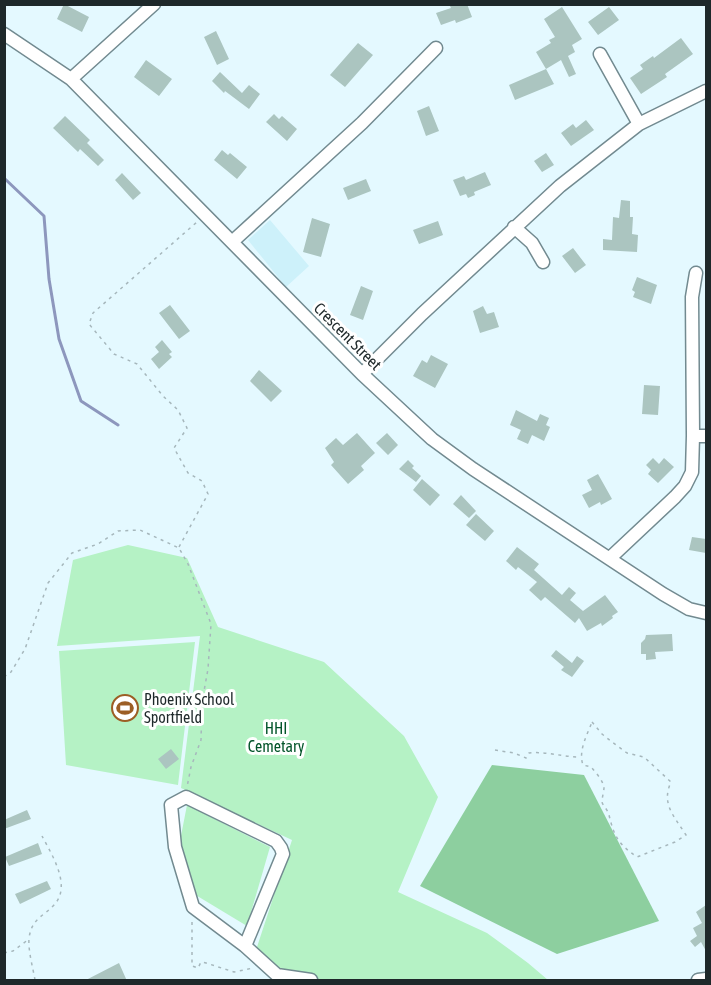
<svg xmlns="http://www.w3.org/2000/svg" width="711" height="985" font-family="'Asap Condensed',sans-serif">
  <rect width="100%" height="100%" fill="#e4f9ff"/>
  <!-- built -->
  <path fill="#cdf1fa" d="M270,220L309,266L286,287L248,240Z"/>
  <!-- green -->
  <path fill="#b5f2c5" d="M128,545L187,558L218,627L324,662L404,736L438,797L398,892L487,933L528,963L548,980H305L277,974L257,947L292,840L181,788L200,636L57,646L73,560Z
    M195,642L178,785L66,765L59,651Z
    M187,805L270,847L247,926L194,894L180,841Z"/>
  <!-- forest -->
  <path fill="#8dcf9f" d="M492,765L584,775L659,921L557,954L420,886Z"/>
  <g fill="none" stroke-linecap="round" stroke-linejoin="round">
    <!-- stream -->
    <path stroke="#8d97bd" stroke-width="3" d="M4,178L44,216L49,279L59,339L81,401L118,425"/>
  </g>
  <!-- building -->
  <path fill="#abc5c0" d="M64,4L89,17L82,32L57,19Z
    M449,4H467L472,17L456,23L455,20L441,25L436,13L451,8Z
    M562,7L582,39L572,45L575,52L568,56L576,74L569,77L561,60L546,69L536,52L551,43L549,40L555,37L544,19Z
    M609,7L619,20L598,35L588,22Z
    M216,31L229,59L217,65L204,37Z
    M681,38L693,54L665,74L667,77L641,94L630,78L643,69L640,65L653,56L654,58Z
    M358,43L373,55L345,87L330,75Z
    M146,60L172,79L159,96L134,77Z
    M546,69L554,84L515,100L509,85Z
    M220,72L242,93L249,85L260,94L249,109L225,91L224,93L212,81Z
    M429,106L439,131L426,136L417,111Z
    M274,114L279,119L282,116L297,129L287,141L266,122Z
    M65,116L90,140L87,143L104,160L98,166L80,149L78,152L53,128Z
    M586,120L594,130L571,146L561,133L573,124L576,128Z
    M222,150L228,155L230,153L247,167L237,179L214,160Z
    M546,153L554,165L542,172L534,161Z
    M485,172L491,185L474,192L475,195L468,198L466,194L460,196L453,180L464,176L466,180Z
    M122,173L141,193L133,200L115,180Z
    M366,179L371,191L348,200L343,188Z
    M621,200L630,201V217H633L632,234L638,235L637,252L603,250V239L612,240L613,217L619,218Z
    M312,218L330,224L321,257L303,252Z
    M438,221L443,235L419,244L413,230Z
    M573,248L586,265L575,273L562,256Z
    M637,277L657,285L651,304L633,297L635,292L632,290Z
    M361,286L373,291L363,320L350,315Z
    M170,305L190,331L179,339L159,313Z
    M483,306L487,314L494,312L499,327L480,333L473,311Z
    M162,340L172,352L169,354L172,357L159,369L151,359L159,352L155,347Z
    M431,355L448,364L435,388L413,376L422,360L427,363Z
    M259,370L282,391L271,402L250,381Z
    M644,385L660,386L658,415L642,414Z
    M516,410L537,421L540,414L549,418L546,425L550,427L544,441L532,435L528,444L517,439L521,430L510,425Z
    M357,433L375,453L361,466L364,470L348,484L331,465L334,462L325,448L336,438L343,445Z
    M387,433L398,445L388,455L376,443Z
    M653,458L659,464L664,458L674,467L658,483L648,474L651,470L646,465Z
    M408,460L414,466L412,468L421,476L416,482L399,469Z
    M598,474L612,499L601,505L600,502L589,508L582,495L592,490L587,480Z
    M422,479L440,495L430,506L413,490Z
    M461,495L476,511L469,518L453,504Z
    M476,514L494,531L485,541L466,525Z
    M692,537L706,539V553L689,550Z
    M517,547L539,564L534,570L562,595L569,587L576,593L570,600L583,611L605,595L618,612L612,616L613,618L602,626L601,623L587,631L579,618L575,623L545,597L541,601L529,590L537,582L518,567L516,570L506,561Z
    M672,634L673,651L655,652L656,659L646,660V654H641V643L645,639L646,635Z
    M556,650L572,663L577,656L584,661L572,677L561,670L564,667L551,656Z
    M171,749L179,759L166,769L158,759Z
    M27,810L31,819L4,829V820Z
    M38,843L42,854L9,866L5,857Z
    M47,881L51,889L20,904L15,894Z
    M706,905V951L701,942L695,947L690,941L697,936L693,928L702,923L696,912Z
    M119,963L127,981H84Z"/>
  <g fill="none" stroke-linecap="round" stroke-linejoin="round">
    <defs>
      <path id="minor" d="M4,34L71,79L362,374L432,439L473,469L663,594L689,609L706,613
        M600,54L639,124
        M71,79L154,4
        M514,227L532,243L543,262
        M232,242L362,123L436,48
        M362,374L422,314L560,186L639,124L706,91
        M693,436H706
        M610,558L675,497L685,486L692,472L693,436L692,297L696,273
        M245,946L283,854L281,848L276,841L186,797L171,805L175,847L193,907L245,946L277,975L311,980
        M698,980L706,979"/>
    </defs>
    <!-- minor casing -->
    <use href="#minor" stroke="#728a90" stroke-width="15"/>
    <!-- path -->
    <path stroke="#a6b7bc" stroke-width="1.5" stroke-dasharray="3 4.5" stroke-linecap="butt" d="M179,547L208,494L202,481L188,473L174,448L187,428L178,410L163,396L137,364L114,354L89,324L93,313L197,222
      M4,677L11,672L25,649L48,583L72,553L98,544L118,531L140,530L179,548L188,564L211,624L208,669L202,702L201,740L191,767L187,787
      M592,722L602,734L612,742L627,753L644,757L671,782C661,804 674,816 686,835L675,842L637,857C618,844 614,836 609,815C608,810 603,806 602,802C602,797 604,792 604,787C602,779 596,773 591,767L583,765C578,751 587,735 592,722Z
      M495,750L514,753L526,758L529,753C546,751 562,757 580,757
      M192,922V966L198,968L201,962L206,963L234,972L253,968
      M4,953L13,951L29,939
      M35,980C33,968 28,951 29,938C32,918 43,917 54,905C72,886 52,855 42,836"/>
    <!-- minor -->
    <use href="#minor" stroke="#fff" stroke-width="12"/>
  </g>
  <!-- icons -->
  <defs>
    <symbol id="stadium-ring" viewBox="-11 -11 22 22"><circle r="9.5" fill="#fff" stroke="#9c5e25" stroke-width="1.5"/><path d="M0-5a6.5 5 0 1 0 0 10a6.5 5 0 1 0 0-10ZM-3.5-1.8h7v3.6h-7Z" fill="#9c5e25"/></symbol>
  </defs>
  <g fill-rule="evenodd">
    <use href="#stadium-ring" x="110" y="693" width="30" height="30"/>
  </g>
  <g text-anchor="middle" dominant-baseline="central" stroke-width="6" stroke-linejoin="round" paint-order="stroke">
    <!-- street labels -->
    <g font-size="16" fill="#1e282a" stroke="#fff">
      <text transform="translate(348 336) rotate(45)">Crescent Street</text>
    </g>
    <!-- poi labels -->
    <g font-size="16" fill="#1e282a" stroke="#fff" text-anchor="start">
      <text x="144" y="699">Phoenix School<tspan x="144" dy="18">Sportfield</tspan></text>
    </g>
    <!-- park labels -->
    <g font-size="16" fill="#025429" stroke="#fff">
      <text x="276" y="728">HHI<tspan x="276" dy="18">Cemetary</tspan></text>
    </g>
  </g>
  <!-- border -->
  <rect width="711" height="985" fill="none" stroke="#1e282a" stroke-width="12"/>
</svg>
